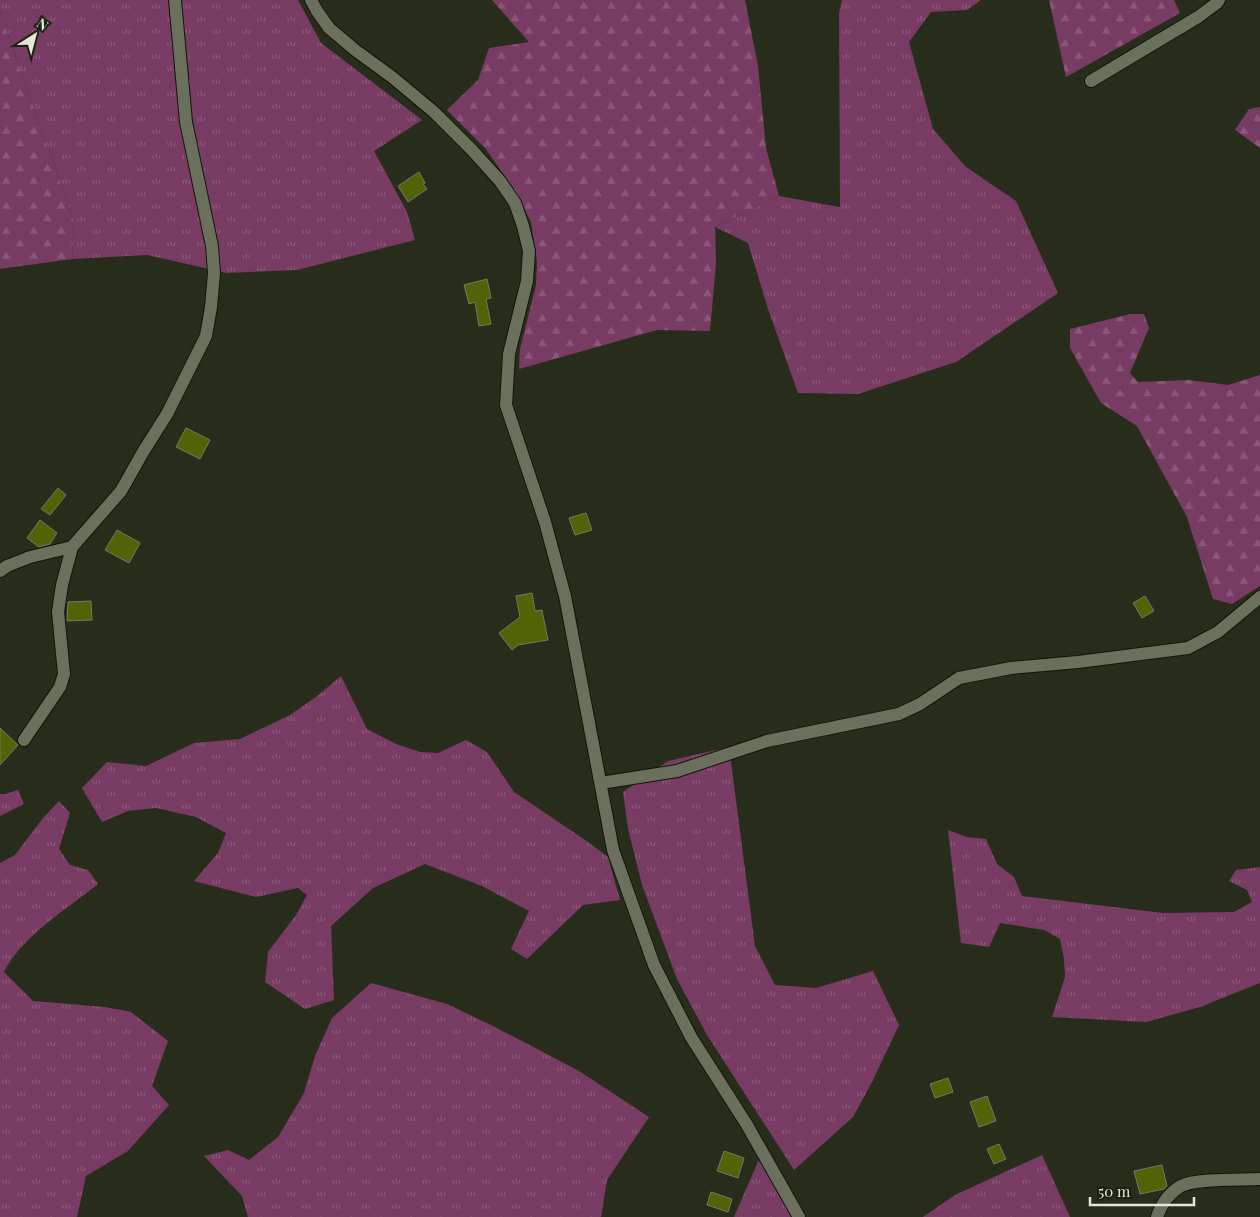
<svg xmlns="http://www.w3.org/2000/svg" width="1260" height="1217" font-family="'Playfair Display',serif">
  <defs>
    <pattern id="grass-tufts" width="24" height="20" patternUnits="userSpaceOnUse" patternTransform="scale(1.25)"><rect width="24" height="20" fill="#783b63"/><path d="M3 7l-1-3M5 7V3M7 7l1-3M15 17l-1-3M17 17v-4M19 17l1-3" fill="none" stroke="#8b5779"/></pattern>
    <pattern id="forest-firs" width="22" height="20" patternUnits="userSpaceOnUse" patternTransform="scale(1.25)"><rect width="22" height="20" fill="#783b63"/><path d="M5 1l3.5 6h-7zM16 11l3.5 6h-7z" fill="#8b5779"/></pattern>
  </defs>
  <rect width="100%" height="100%" fill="#282d1b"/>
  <!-- grass -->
  <path fill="url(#grass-tufts)" d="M0,0H298L321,43L422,120L374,151L407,212L415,240L297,270L227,273L147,255L72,259L74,221L0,12Z
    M842,0H981L967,10L931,12L909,42L933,129L966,167L1016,201L1058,293L956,362L858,394L798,393L768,309L748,243L715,227L779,196L840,207L839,13Z
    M341,676L367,729L396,744L420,752L438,753L466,740L487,752L514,792L588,842L608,857L620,900L583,905L527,959L511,949L529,911L482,886L425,864L373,888L331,926L334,1000L305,1009L265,982L268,952L296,915L307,895L298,888L256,897L194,881L218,853L226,833L196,817L156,808L128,811L102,822L82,788L107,762L146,766L194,743L240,739L290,715L316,697Z
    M729,747L755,946L775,985L816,988L873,971L899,1025L872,1082L853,1117L794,1170L707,1035L677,979L642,885L628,829L623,792L668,761Z
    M18,790L24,804L0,816V794H5Z
    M59,801L70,813L59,849L70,865L88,870L98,884C67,909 22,936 4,972L33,1001L105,1007L131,1012L168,1041L152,1086L169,1105L128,1151L86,1176L77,1217H0V863L15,855L43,818Z
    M948,830L967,837L986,839L997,864L1014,877L1022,896L1163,913L1234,912L1252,902L1247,890L1229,881L1236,870L1260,867V983L1200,1007L1146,1022L1052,1017L1065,977L1064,959L1060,939L1044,930L1000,923L989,947L961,943Z
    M371,983L447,1004L493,1026L579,1071L649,1117L607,1180L601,1217H248L242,1196L204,1156L228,1150L249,1160L278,1137L304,1093L315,1056L332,1018Z
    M1042,1155L1070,1217H923L955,1195Z
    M760,1157L794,1217H734Z"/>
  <!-- forest -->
  <path fill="url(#forest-firs)" d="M492,0H745L758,66L766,148L779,196L715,227L716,263L710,331L657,330L519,369L520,349L536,285L537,262L531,222L516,193L486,149L447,110L478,80L489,48L529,42Z
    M1049,0H1174L1180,13L1066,77Z
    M0,12L74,221L72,259L0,269Z
    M1260,107V148L1235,130L1249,109Z
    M1130,314H1144L1149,328L1130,373L1138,382L1188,380L1228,385L1260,375V586L1232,604L1213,599L1187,517L1137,426L1101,403L1070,348V329Z"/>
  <!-- building -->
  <path fill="#516306" stroke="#737965" d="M419,172L425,183L423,184L427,189L408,202L398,186Z
    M487,279L491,298L486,299L491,324L479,326L475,302L469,304L464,285Z
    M186,428L210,440L200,459L176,447Z
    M58,488L66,495L50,515L41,509Z
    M586,513L592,530L575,535L569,518Z
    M40,520L57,533L50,544L39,547L27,538Z
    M117,530L140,543L129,563L105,550Z
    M532,593L535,611L542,610L548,640L518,645L512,650L499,633L520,617L516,596Z
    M1145,596L1154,611L1142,618L1133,603Z
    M91,601L92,620L67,621L68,602Z
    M0,728L18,745L0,765Z
    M948,1078L953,1092L935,1098L930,1084Z
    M987,1096L996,1121L979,1127L970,1102Z
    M999,1144L1006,1159L994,1164L987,1149Z
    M724,1151L744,1158L738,1178L717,1171Z
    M1162,1165L1167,1186L1164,1189L1140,1194L1134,1171Z
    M711,1192L732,1199L728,1212L707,1205Z"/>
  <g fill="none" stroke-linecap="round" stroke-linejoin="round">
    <defs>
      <path id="street" d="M311,0L317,11L329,28L355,50L392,77L434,112L472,150L500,181L515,203L523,226L529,251L527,281L509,354L506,405L545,522L565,596L613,850L654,965L691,1037L747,1125L799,1217
        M1091,81L1198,17L1217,3L1219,0
        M0,571L7,566L30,557L72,547L121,491L143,452L167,414L206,336L211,307L214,273L212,246L186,122L175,0
        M24,740L60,687L64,674L58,612L62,585L72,547
        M601,783L677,771L767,741L899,714L920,704L959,678L1011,668L1078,662L1188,648L1218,632L1260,597
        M1157,1217C1161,1205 1169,1193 1181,1186C1196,1178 1241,1180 1260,1179"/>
    </defs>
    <!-- street casing -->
    <use href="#street" stroke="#111505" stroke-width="14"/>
    <!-- street -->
    <use href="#street" stroke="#6a705c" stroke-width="12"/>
  </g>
  <!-- north arrow -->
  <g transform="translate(35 35) rotate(36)" stroke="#1e2311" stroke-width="4" paint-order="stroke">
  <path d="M0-4L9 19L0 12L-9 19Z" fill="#e3e7db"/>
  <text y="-8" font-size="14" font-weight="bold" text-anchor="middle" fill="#e3e7db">N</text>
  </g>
  <!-- scale -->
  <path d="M1090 1197v8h104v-8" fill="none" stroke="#e3e7db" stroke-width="2.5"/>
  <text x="1098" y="1197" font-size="15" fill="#e3e7db" stroke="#1e2311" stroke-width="4" paint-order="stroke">50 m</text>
</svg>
